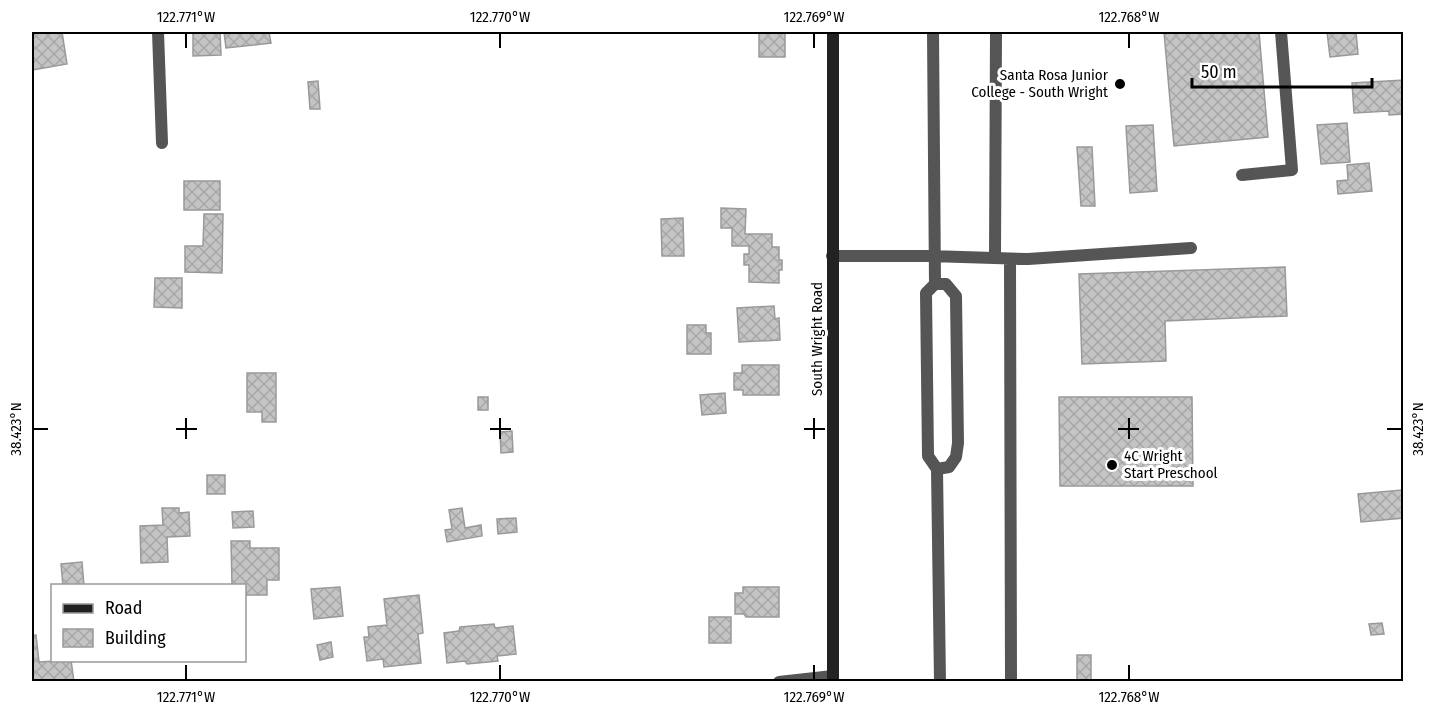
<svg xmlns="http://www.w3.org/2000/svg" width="1435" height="713" font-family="'Fira Sans Condensed',sans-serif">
  <defs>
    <pattern id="building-cross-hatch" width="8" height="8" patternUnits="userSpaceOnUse" patternTransform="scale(1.5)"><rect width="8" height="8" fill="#c4c4c4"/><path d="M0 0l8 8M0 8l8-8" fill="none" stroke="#a7a7a7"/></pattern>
  </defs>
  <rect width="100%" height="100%" fill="#fff"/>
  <!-- building -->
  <path fill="url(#building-cross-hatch)" stroke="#999" stroke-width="1.5" d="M32,32H62L67,64L32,70Z
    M193,32H220L221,55L193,56Z
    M224,32H269L271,43L226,48Z
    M759,32H785V57H759Z
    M1164,32H1259L1268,137L1174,146Z
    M1327,32H1356L1358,54L1330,57Z
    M1404,80V114L1389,115V111L1354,113L1352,83Z
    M318,81L320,109H310L308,82Z
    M1347,123L1350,162L1321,164L1317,125Z
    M1153,125L1157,191L1130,193L1126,126Z
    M1077,147H1092L1095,206H1081Z
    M1369,163L1372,191L1338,194L1337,181L1348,180L1347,165Z
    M184,181H220V210H184Z
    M721,208L746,209L745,234H772V247H779V260H782V270H779V283L749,282V265H744V254H749V246H732V228H721Z
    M204,214H223L222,273L185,272V246H203Z
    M683,218L684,256H662L661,219Z
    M1285,267L1287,316L1165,321L1166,361L1082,364L1079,274Z
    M155,278H182V308L154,307Z
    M774,306L775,319L779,318L780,340L739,342L737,308Z
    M687,325H706V333H711V354H687Z
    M742,365H779V395H743V390H734V373H742Z
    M247,373H276V422H262V412H247Z
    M725,393L726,413L702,415L700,395Z
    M478,397H488V410H478Z
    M1059,397H1192L1193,486H1060Z
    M512,431L513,452L501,453L500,432Z
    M207,475H225V494H207Z
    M1402,490L1404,518L1361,522L1358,494Z
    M162,508H179V513L189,512L190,536L167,537L168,562L141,563L140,526L163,525Z
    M462,508L465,528L481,525L482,536L447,542L445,530L452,529L449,510Z
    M253,511L254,527L233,528L232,512Z
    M516,518L517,532L498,534L497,519Z
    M231,541H250V548H279V580H267V595H244V586H232Z
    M82,562L84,586H63L61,564Z
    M340,587L343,616L314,619L311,589Z
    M743,587H779V617H746L744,614H735V593H743Z
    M419,595L423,633L418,634L421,663L384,667L383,659L367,661L364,637H369L368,627L387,625L384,599Z
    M709,617H731V643H709Z
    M1382,623L1384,634L1371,635L1369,624Z
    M494,624L495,628L513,626L516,654L497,656L498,661L467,664L465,661L447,663L444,633L459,631L460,627Z
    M36,635L39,662L71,660L74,682H32V636Z
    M331,642L333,657L320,660L317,645Z
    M1077,655H1091V682H1077Z"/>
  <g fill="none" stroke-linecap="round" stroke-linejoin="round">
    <!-- service -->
    <path stroke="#555" stroke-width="12" d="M158,32L162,143
      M933,32L935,284
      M1242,175L1292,170L1281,32
      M832,256H930L1028,259L1191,248
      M995,258L996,32
      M1010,259L1011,682
      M937,469L949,467L956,457L958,443L956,296L946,284H935L926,293L928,456L937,469L940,682"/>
    <!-- minor -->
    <path stroke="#555" stroke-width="12" d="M779,682L833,676"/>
    <!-- secondary -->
    <path stroke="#222" stroke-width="12" d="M833,32V682"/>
  </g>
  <!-- ticks -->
  <path fill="none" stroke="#000" stroke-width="2" d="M186,33V48M500,33V48M814,33V48M1129,33V48M186,418V439M500,418V439M814,418V439M1129,418V439M33,429H48M176,429H197M490,429H511M804,429H825M1118,429H1139M1387,429H1402M186,665V680M500,665V680M814,665V680M1129,665V680"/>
  <!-- markers -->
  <g fill="#000" stroke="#fff" stroke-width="2">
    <circle cx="1120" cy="84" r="6"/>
    <circle cx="1112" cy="465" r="6"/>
  </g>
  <g text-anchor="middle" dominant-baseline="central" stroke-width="6" stroke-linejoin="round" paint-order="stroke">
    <!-- poi labels -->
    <g font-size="15" fill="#000" stroke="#fff" text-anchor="end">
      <text x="1108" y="75">Santa Rosa Junior<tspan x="1108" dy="17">College - South Wright</tspan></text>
      <text x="1124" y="456" text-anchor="start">4C Wright<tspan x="1124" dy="17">Start Preschool</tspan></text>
    </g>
    <!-- street labels -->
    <g font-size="15" fill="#000" stroke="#fff">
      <text transform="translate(817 339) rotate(-90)">South Wright Road</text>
    </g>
  </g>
  <!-- border -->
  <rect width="1435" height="713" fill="none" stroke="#ffffff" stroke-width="66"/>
  <!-- legend -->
  <rect x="51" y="584" width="195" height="78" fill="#ffffff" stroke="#999999" stroke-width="1.5"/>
  <rect x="63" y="604" width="30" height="9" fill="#222222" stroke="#999999" stroke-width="1.5"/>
  <text x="105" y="614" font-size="18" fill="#000000">Road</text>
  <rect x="63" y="629" width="30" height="18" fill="url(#building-cross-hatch)" stroke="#999999" stroke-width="1.5"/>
  <text x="105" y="644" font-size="18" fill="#000000">Building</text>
  <!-- scale -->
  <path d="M1192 78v9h180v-9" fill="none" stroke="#000000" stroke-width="3"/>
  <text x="1201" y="78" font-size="18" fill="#000000" stroke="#ffffff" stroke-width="4.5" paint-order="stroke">50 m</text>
  <rect x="33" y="33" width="1369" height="647" fill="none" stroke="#000" stroke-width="2"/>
  <g font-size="15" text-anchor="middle" fill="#000">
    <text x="186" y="22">122.771°W</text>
    <text x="500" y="22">122.770°W</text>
    <text x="814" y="22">122.769°W</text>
    <text x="1129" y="22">122.768°W</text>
    <text transform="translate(16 429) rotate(-90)" y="5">38.423°N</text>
    <text transform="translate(1418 429) rotate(-90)" y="5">38.423°N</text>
    <text x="186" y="702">122.771°W</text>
    <text x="500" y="702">122.770°W</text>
    <text x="814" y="702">122.769°W</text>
    <text x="1129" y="702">122.768°W</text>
  </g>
</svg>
